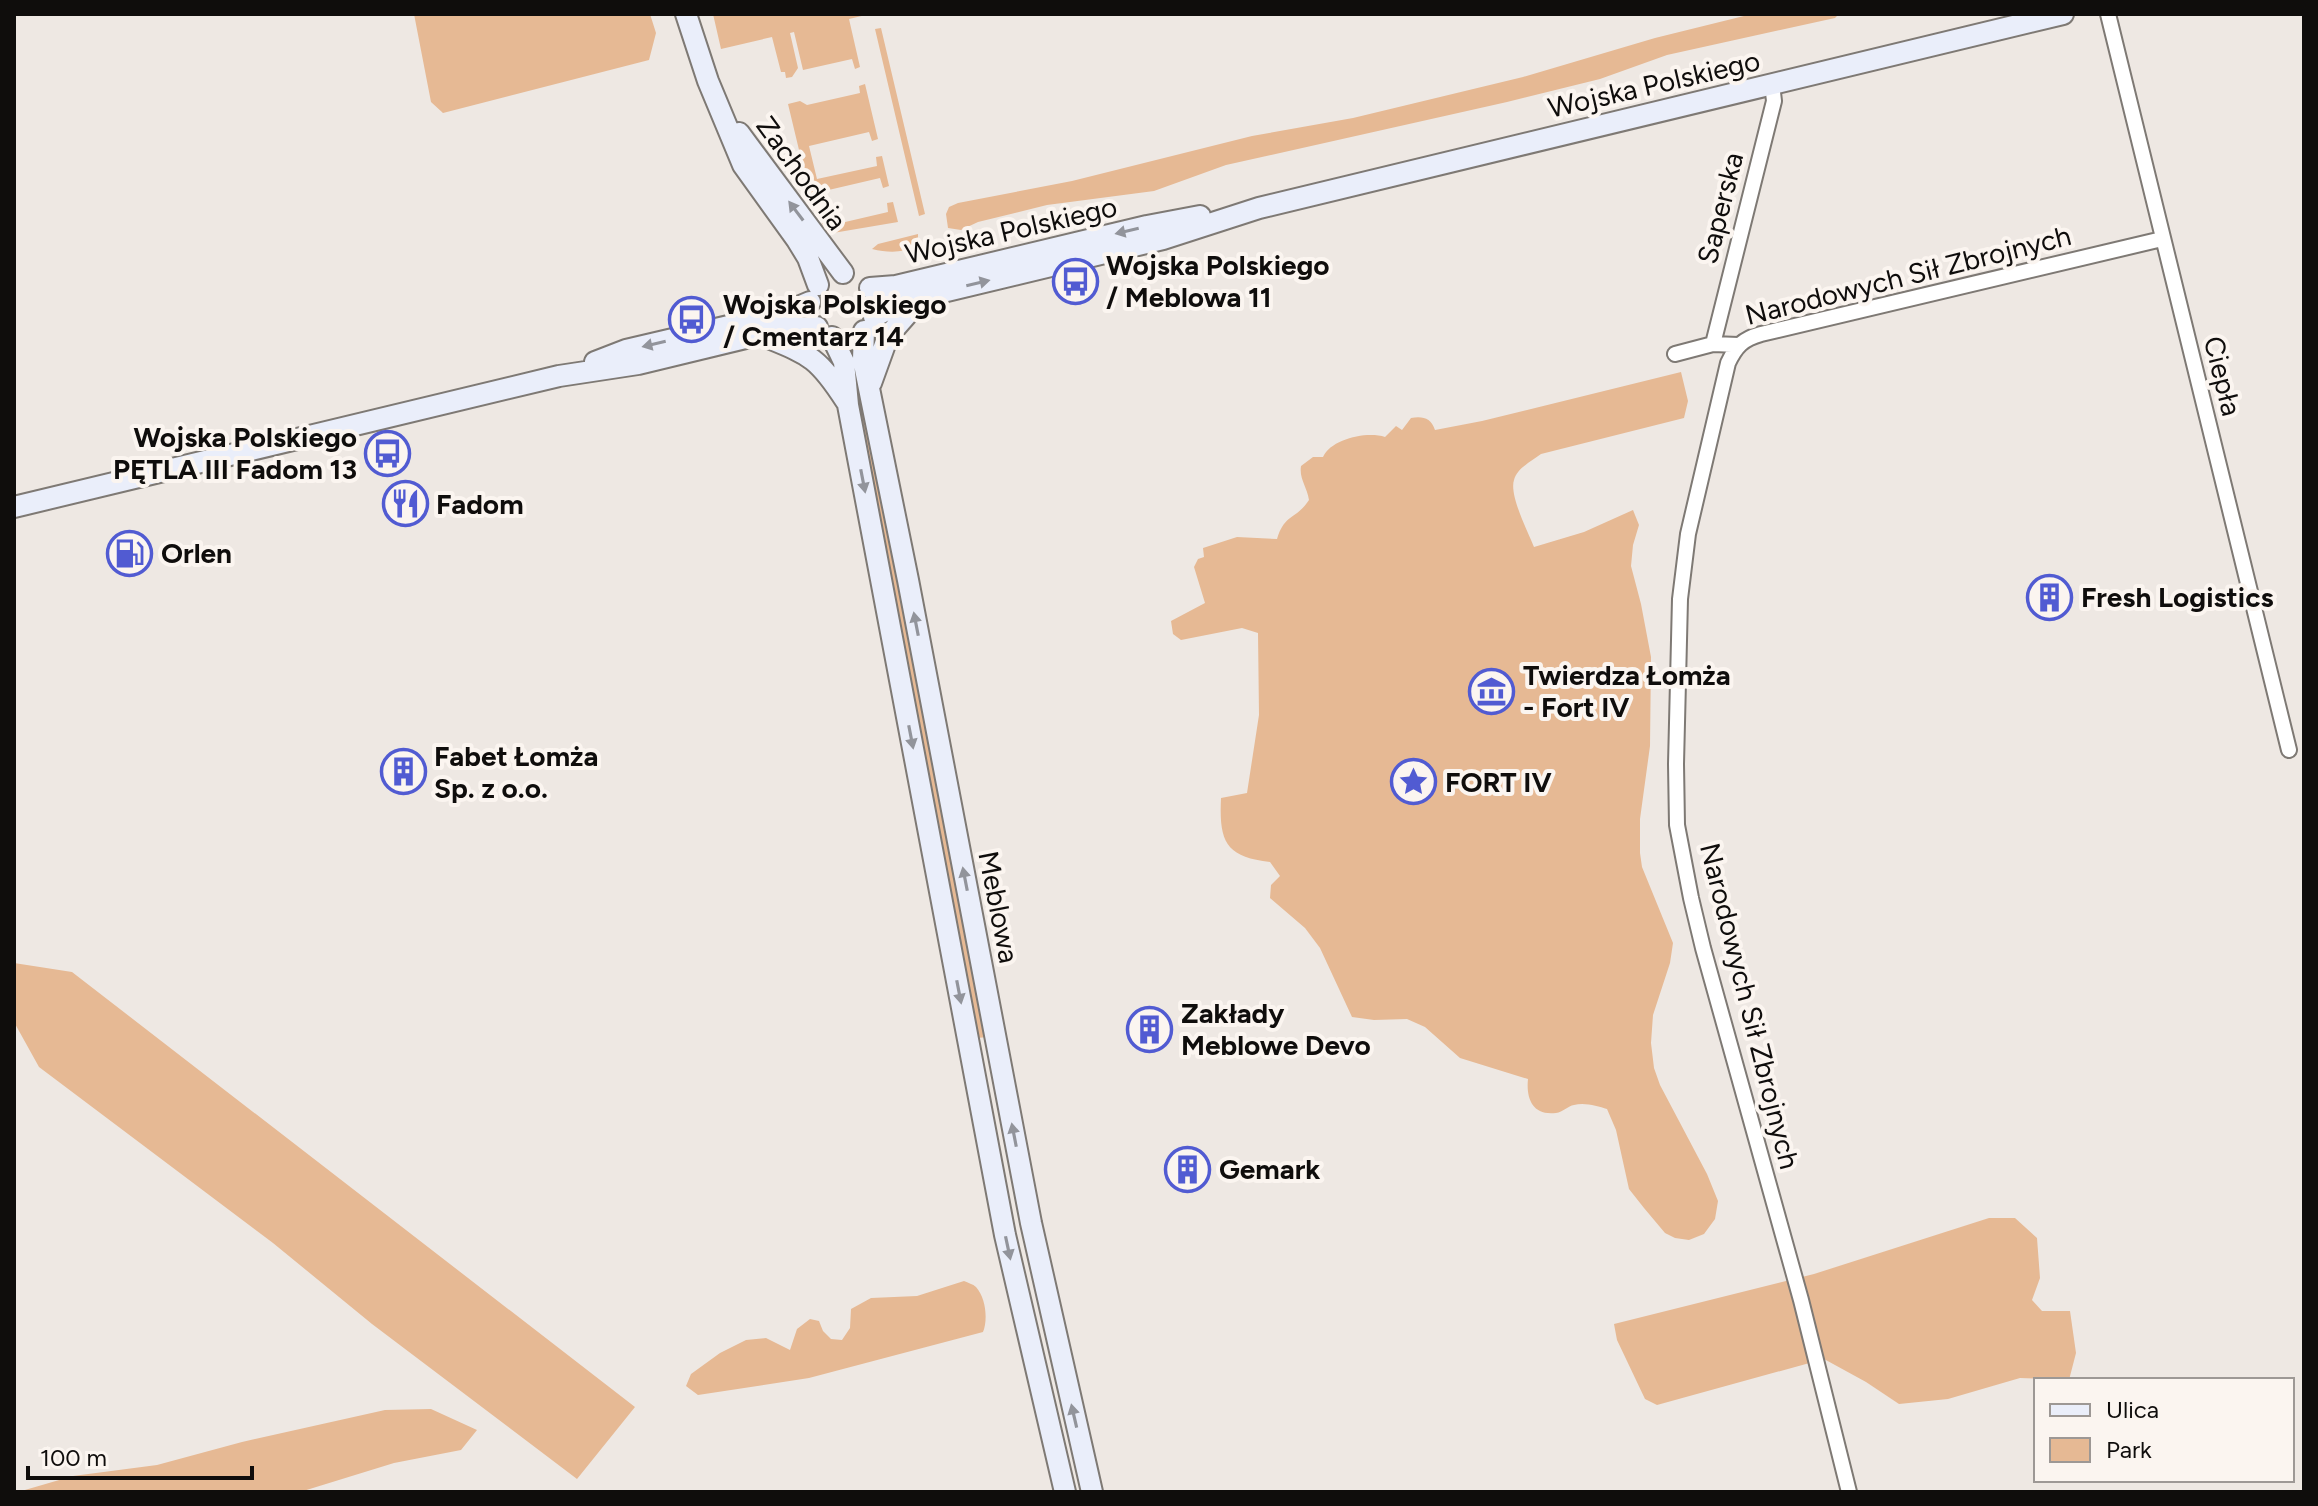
<svg xmlns="http://www.w3.org/2000/svg" width="2318" height="1506" font-family="Figtree,sans-serif">
  <rect width="100%" height="100%" fill="#eee8e3"/>
  <!-- green -->
  <path fill="#e6b994" d="M414,14H650L656,33L649,60L443,113L431,102Z
    M713,14H870L849,19L860,67L855,69L852,59L803,70L794,32L790,33L798,68L792,77L786,78L785,72H781L772,37L721,49Z
    M1752,14H1839L1835,18L1667,55L1600,79L1507,102L1226,165L1154,191L1047,205L978,222L961,230L948,228L946,214L949,207L958,203L1072,181L1252,136L1353,118L1523,77L1655,38Z
    M881,28L925,214L919,216L875,29Z
    M865,84L878,139L872,141L869,132L809,146L817,179L877,166L876,157L882,156L889,186L883,188L880,178L820,192L828,226L888,212L887,203L893,202L898,222L827,234L811,200L788,104L800,101L807,105L860,93L859,86Z
    M918,234V246C902,253 889,253 872,249L878,244Z
    M860,365L988,1037L977,1038L850,367Z
    M1681,372L1688,401L1684,418L1541,454C1532,461 1517,468 1514,480C1509,495 1528,532 1534,547L1584,532L1633,510L1639,525L1633,545L1631,566L1641,604L1651,657L1650,746L1640,819V853L1642,867L1673,943L1670,963L1653,1015L1651,1043L1654,1068L1660,1085L1707,1174L1718,1201L1715,1219L1704,1234L1689,1240L1675,1238L1665,1233L1644,1208L1629,1189L1616,1130L1607,1109C1598,1106 1584,1102 1574,1105C1568,1106 1563,1112 1556,1113C1532,1116 1526,1098 1528,1079L1460,1058L1425,1027L1407,1019L1374,1020L1352,1017L1320,948L1305,928L1270,898L1271,885L1280,876L1270,862C1225,857 1219,841 1221,798L1247,793L1259,715L1258,633L1242,628L1181,640L1173,634L1171,621L1205,603L1194,567L1198,559L1204,557L1203,548L1237,537L1277,539C1285,513 1296,520 1309,500C1307,487 1299,479 1301,466L1313,457H1323C1331,439 1367,431 1385,437L1396,426L1402,430L1411,418C1423,416 1431,418 1435,430L1482,421Z
    M14,963L72,972L635,1407L577,1479L372,1324L273,1243L39,1067L14,1022Z
    M1989,1218H2015L2037,1238L2040,1278L2032,1300L2042,1311H2070L2076,1353L2069,1380L2020,1378L1948,1399L1899,1404L1866,1382L1824,1359L1657,1405L1645,1399L1617,1340L1614,1324L1814,1274Z
    M964,1281C968,1283 973,1284 976,1287C986,1298 988,1320 983,1332L809,1378L698,1395L686,1386L691,1374L720,1353L746,1340L766,1338L790,1350L797,1329L810,1319L819,1321L823,1331L831,1339L842,1340L850,1328L851,1309L871,1298L917,1296Z
    M431,1409L477,1430L461,1450L394,1463L300,1492H18L73,1476L157,1465L242,1442L385,1410Z"/>
  <g fill="none" stroke-linecap="round" stroke-linejoin="round">
    <defs>
      <path id="minor" d="M2108,14L2289,750
        M1713,344L1774,101L1772,84
        M1675,354L1713,344L1738,345
        M1849,1492L1801,1300L1703,948L1691,898L1677,825L1676,764L1680,599L1688,534L1728,363C1736,346 1743,339 1761,334L2162,239"/>
      <path id="secondary" d="M686,14L708,81L743,165L797,240L808,258L818,285
        M739,133L843,273
        M870,288L896,286L1147,226L1200,216
        M874,317L901,302L1163,239L1259,208L2063,14
        M864,331L863,359L908,580L1031,1223L1092,1492
        M761,335C810,355 817,356 846,401
        M832,337L844,362L848,405L1005,1235L1065,1492
        M595,362L626,350L784,313L810,302
        M871,383L888,336L923,296
        M14,507L559,376L638,364L787,328L817,327"/>
    </defs>
    <!-- minor casing -->
    <use href="#minor" stroke="#7e7974" stroke-width="18"/>
    <!-- secondary casing -->
    <use href="#secondary" stroke="#7e7974" stroke-width="24"/>
    <!-- minor -->
    <use href="#minor" stroke="#fff" stroke-width="14"/>
    <!-- secondary -->
    <use href="#secondary" stroke="#eaeefa" stroke-width="20"/>
  </g>
  <!-- one-way arrows -->
  <defs><path id="oneway-solid" d="M-6-.8H1V-3.2L6.5 0L1 3.2V.8H-6Z" transform="scale(2)"/></defs>
  <g fill="#92949b">
    <use href="#oneway-solid" transform="translate(796 211) rotate(-127)"/>
    <use href="#oneway-solid" transform="translate(1127 231) rotate(167)"/>
    <use href="#oneway-solid" transform="translate(978 283) rotate(-13)"/>
    <use href="#oneway-solid" transform="translate(654 344) rotate(167)"/>
    <use href="#oneway-solid" transform="translate(863 481) rotate(79)"/>
    <use href="#oneway-solid" transform="translate(916 624) rotate(-101)"/>
    <use href="#oneway-solid" transform="translate(911 737) rotate(79)"/>
    <use href="#oneway-solid" transform="translate(965 879) rotate(-101)"/>
    <use href="#oneway-solid" transform="translate(959 992) rotate(79)"/>
    <use href="#oneway-solid" transform="translate(1014 1135) rotate(-101)"/>
    <use href="#oneway-solid" transform="translate(1008 1248) rotate(78)"/>
    <use href="#oneway-solid" transform="translate(1074 1416) rotate(-103)"/>
  </g>
  <!-- icons -->
  <defs>
    <symbol id="bus-ring" viewBox="-11 -11 22 22"><circle r="9.5" fill="#fbf5f0" stroke="#515bd2" stroke-width="1.5"/><path d="M-5-6H5V4H4V6H2V4H-2V6H-4V4H-5ZM-3.5-4V0h7V-4ZM-3.5 1.2v1.5H-2V1.2ZM2 1.2v1.5H3.5V1.2Z" fill="#515bd2"/></symbol>
    <symbol id="restaurant-ring" viewBox="-11 -11 22 22"><circle r="9.5" fill="#fbf5f0" stroke="#515bd2" stroke-width="1.5"/><path d="M-5-6h1v4h1v-4h1v4h1v-4h1v5L-1.5 .5V6h-2V.5L-5-1ZM5-6V6H3V1.5H1.5Q1.5-4 5-6Z" fill="#515bd2"/></symbol>
    <symbol id="fuel-ring" viewBox="-11 -11 22 22"><circle r="9.5" fill="#fbf5f0" stroke="#515bd2" stroke-width="1.5"/><path d="M-5.5-6h7V0h2V4h1.3V-2.5L3-4.5l.8-.8L6-3V5H2.5V1h-1V6h-7ZM-4.2-4.7v3.2H.2V-4.7Z" fill="#515bd2"/></symbol>
    <symbol id="building-ring" viewBox="-11 -11 22 22"><circle r="9.5" fill="#fbf5f0" stroke="#515bd2" stroke-width="1.5"/><path d="M-4-6H4V6H1V3H-1V6H-4ZM-2.5-4.3h1.7v1.8h-1.7ZM.8-4.3h1.7v1.8H.8ZM-2.5-1h1.7V.8h-1.7ZM.8-1h1.7V.8H.8Z" fill="#515bd2"/></symbol>
    <symbol id="museum-ring" viewBox="-11 -11 22 22"><circle r="9.5" fill="#fbf5f0" stroke="#515bd2" stroke-width="1.5"/><path d="M0-6L6-3V-2H-6V-3ZM-5-1h2V3h-2ZM-1-1h2V3h-2ZM3-1h2V3H3ZM-6 4H6V6H-6Z" fill="#515bd2"/></symbol>
    <symbol id="sight-ring" viewBox="-11 -11 22 22"><circle r="9.5" fill="#fbf5f0" stroke="#515bd2" stroke-width="1.5"/><path d="M0-6L1.8-2.2L6-1.7L2.9 1.2L3.7 5.4L0 3.3L-3.7 5.4L-2.9 1.2L-6-1.7L-1.8-2.2Z" fill="#515bd2"/></symbol>
  </defs>
  <g fill-rule="evenodd">
    <use href="#bus-ring" x="1050" y="256" width="51" height="51"/>
    <use href="#bus-ring" x="666" y="294" width="51" height="51"/>
    <use href="#bus-ring" x="362" y="428" width="51" height="51"/>
    <use href="#restaurant-ring" x="380" y="478" width="51" height="51"/>
    <use href="#fuel-ring" x="104" y="528" width="51" height="51"/>
    <use href="#building-ring" x="2024" y="572" width="51" height="51"/>
    <use href="#museum-ring" x="1466" y="666" width="51" height="51"/>
    <use href="#building-ring" x="378" y="746" width="51" height="51"/>
    <use href="#sight-ring" x="1388" y="756" width="51" height="51"/>
    <use href="#building-ring" x="1124" y="1004" width="51" height="51"/>
    <use href="#building-ring" x="1162" y="1144" width="51" height="51"/>
  </g>
  <g text-anchor="middle" dominant-baseline="central" stroke-width="8" stroke-linejoin="round" paint-order="stroke">
    <!-- street labels -->
    <g font-size="28" fill="#0f0d0c" stroke="#fbf5f0">
      <text transform="translate(1654 84) rotate(-13)">Wojska Polskiego</text>
      <text transform="translate(802 173) rotate(54)">Zachodnia</text>
      <text transform="translate(1720 208) rotate(-76)">Saperska</text>
      <text transform="translate(1011 230) rotate(-13)">Wojska Polskiego</text>
      <text transform="translate(1908 275) rotate(-14)">Narodowych Sił Zbrojnych</text>
      <text transform="translate(2223 376) rotate(76)">Ciepła</text>
      <text transform="translate(999 907) rotate(79)">Meblowa</text>
      <text transform="translate(1750 1006) rotate(76)">Narodowych Sił Zbrojnych</text>
    </g>
    <!-- poi labels -->
    <g font-size="28" font-weight="bold" fill="#0f0d0c" stroke="#fbf5f0" text-anchor="start">
      <text x="1106" y="265">Wojska Polskiego<tspan x="1106" dy="32">/ Meblowa 11</tspan></text>
      <text x="723" y="304">Wojska Polskiego<tspan x="723" dy="32">/ Cmentarz 14</tspan></text>
      <text x="357" y="437" text-anchor="end">Wojska Polskiego<tspan x="357" dy="32">PĘTLA III Fadom 13</tspan></text>
      <text x="436" y="504">Fadom</text>
      <text x="161" y="553">Orlen</text>
      <text x="2081" y="597">Fresh Logistics</text>
      <text x="1523" y="675">Twierdza Łomża<tspan x="1523" dy="32">- Fort IV</tspan></text>
      <text x="434" y="756">Fabet Łomża<tspan x="434" dy="32">Sp. z o.o.</tspan></text>
      <text x="1445" y="782">FORT IV</text>
      <text x="1181" y="1013">Zakłady<tspan x="1181" dy="32">Meblowe Devo</tspan></text>
      <text x="1219" y="1169">Gemark</text>
    </g>
  </g>
  <!-- border -->
  <rect width="2318" height="1506" fill="none" stroke="#0f0d0c" stroke-width="32"/>
  <!-- legend -->
  <rect x="2034" y="1378" width="260" height="104" fill="#fbf5f0" stroke="#9d9895" stroke-width="2"/>
  <rect x="2050" y="1404" width="40" height="12" fill="#eaeefa" stroke="#9d9895" stroke-width="2"/>
  <text x="2106" y="1418" font-size="24" fill="#0f0d0c">Ulica</text>
  <rect x="2050" y="1438" width="40" height="24" fill="#e6b994" stroke="#9d9895" stroke-width="2"/>
  <text x="2106" y="1458" font-size="24" fill="#0f0d0c">Park</text>
  <!-- scale -->
  <path d="M28 1466v12h224v-12" fill="none" stroke="#0f0d0c" stroke-width="4"/>
  <text x="40" y="1466" font-size="24" fill="#0f0d0c" stroke="#fbf5f0" stroke-width="6" paint-order="stroke">100 m</text>
</svg>
